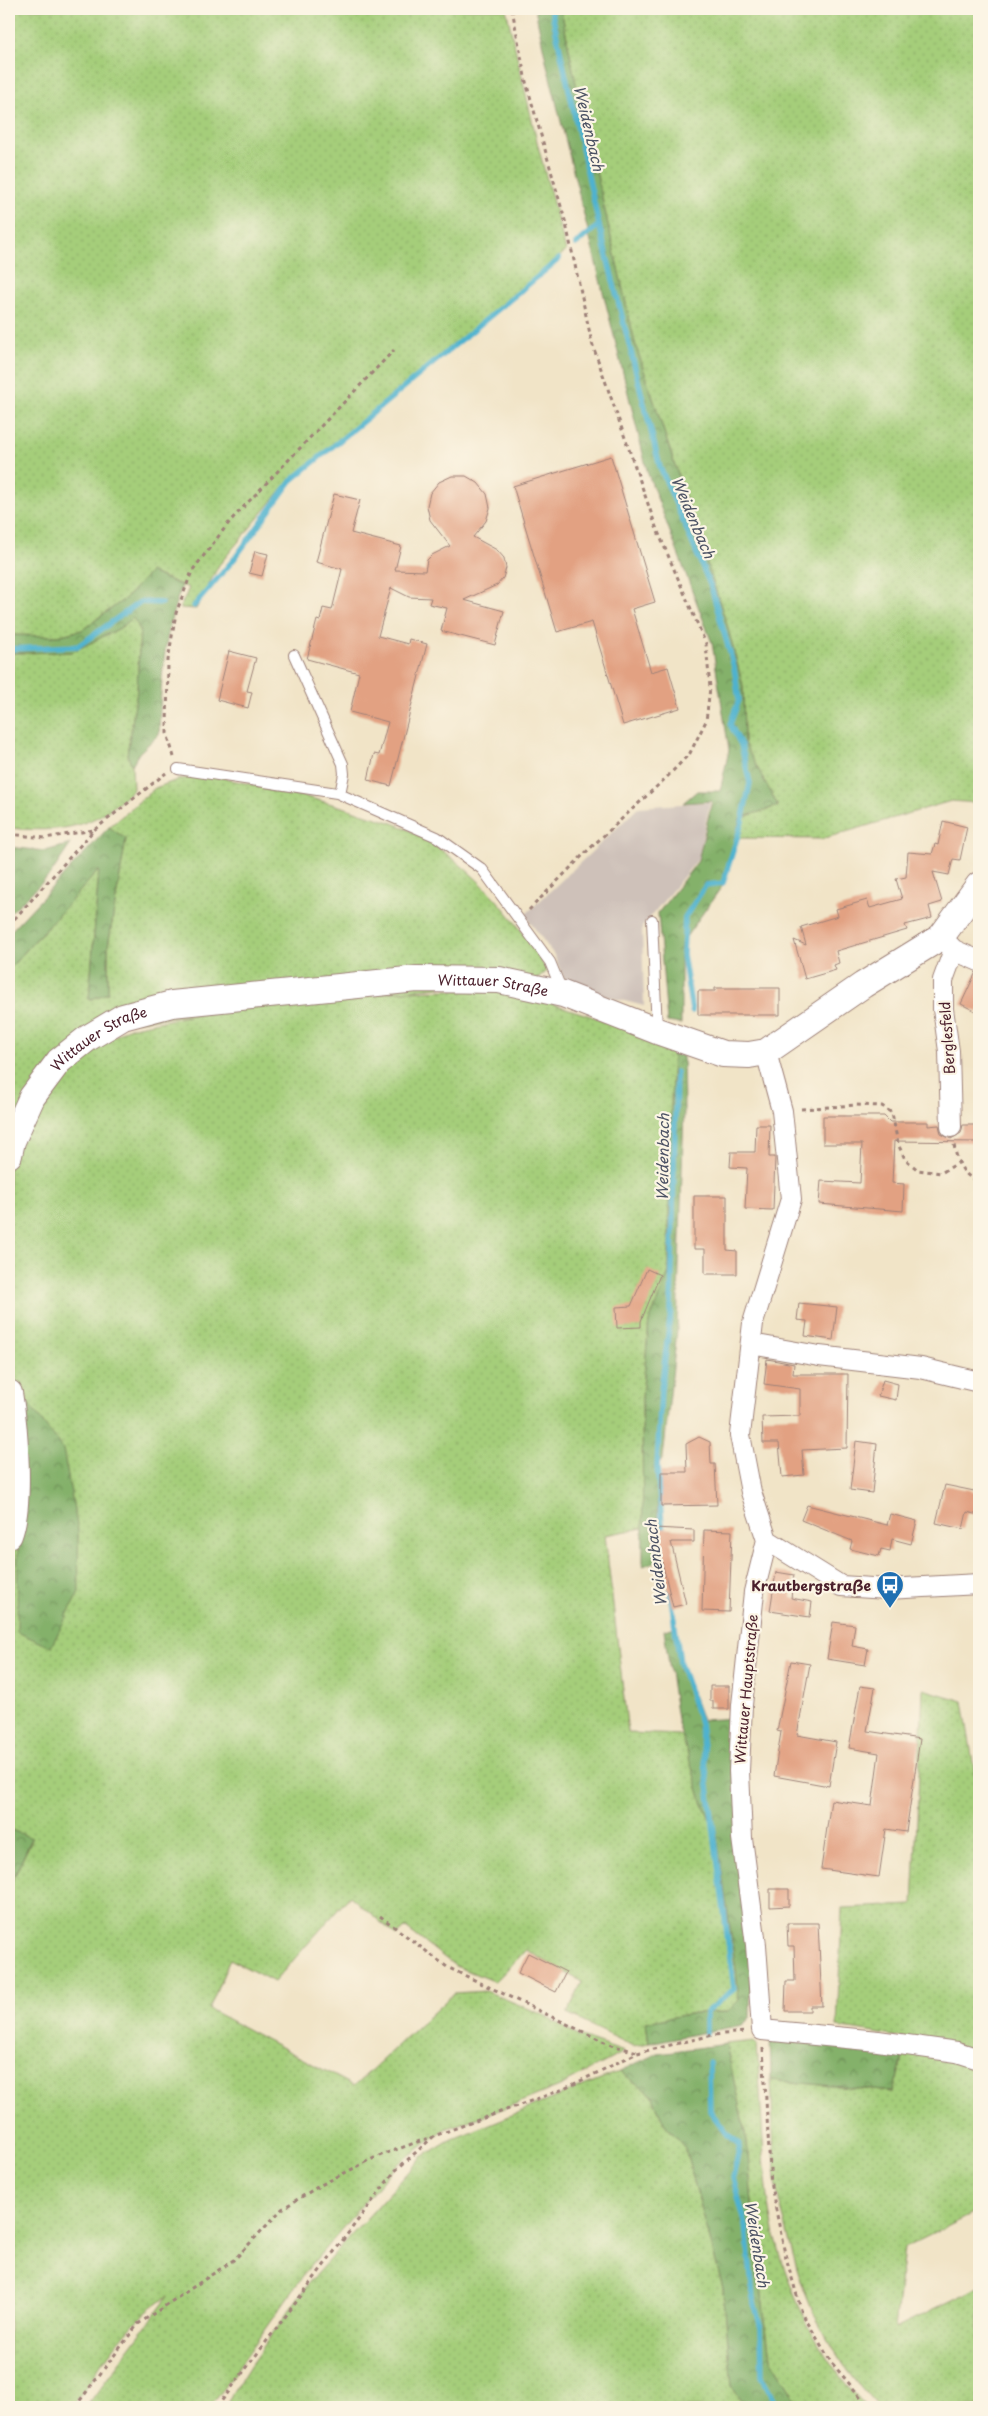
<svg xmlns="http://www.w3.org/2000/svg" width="988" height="2416" font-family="'Playpen Sans',sans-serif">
  <defs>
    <pattern id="grass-dots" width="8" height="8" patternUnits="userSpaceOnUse" patternTransform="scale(1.25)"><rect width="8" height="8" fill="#a5ce7a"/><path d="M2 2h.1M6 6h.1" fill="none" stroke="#90b06a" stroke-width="1.8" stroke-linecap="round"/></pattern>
    <pattern id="forest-crowns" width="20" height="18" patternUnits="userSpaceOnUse" patternTransform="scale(1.25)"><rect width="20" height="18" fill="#84b16a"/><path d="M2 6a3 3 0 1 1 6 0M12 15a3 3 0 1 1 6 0" fill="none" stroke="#6e8f57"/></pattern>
  </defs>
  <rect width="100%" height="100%" fill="#fcf5e5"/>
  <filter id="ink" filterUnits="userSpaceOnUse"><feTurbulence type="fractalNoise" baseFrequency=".02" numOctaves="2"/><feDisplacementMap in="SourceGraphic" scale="10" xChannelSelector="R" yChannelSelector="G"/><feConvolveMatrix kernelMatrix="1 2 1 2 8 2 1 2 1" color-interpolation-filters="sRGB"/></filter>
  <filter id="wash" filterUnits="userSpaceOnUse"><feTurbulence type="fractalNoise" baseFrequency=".0096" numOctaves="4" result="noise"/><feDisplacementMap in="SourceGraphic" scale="20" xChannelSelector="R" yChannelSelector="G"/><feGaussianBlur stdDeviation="1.12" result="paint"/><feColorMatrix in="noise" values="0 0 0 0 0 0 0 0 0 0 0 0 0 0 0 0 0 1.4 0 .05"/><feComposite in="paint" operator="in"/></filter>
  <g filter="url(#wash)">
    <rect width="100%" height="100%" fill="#f1e4c7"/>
    <!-- industrial -->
    <path fill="#cec1b9" d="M710,802L698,859L642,927L644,1006L567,986L554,955L525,915L639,807Z"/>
    <!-- grass -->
    <path fill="url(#grass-dots)" stroke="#787652" d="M9,9H506L538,146L566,251L284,487L219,565L196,609L180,608L189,588L150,572L126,598L82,630L57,636L9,635Z
      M561,9H979V803L951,801L822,839L737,838L740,818L778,806L744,743L743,686L727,625L635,343L575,79Z
      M133,617L140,629L137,691L127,755L132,765L133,789C95,829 61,833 9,828V653L72,652L120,628Z
      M209,775C262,787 316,797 367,815C379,819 392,822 403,827C465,858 514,912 547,971L538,979L526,977L93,1026L9,1130V969L99,870L89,999L108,993V946L126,839L109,827L155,788L180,779Z
      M497,989L529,996L652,1036L673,1054L669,1149V1272L649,1322L642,1398L643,1528L605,1535L628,1733L683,1735L703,1804L716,1831L736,1970L739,2000L727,2012L695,2013L646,2022L649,2043L633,2046L567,2014L582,1982L526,1950L495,1982L454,1965L406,1928L397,1936L350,1896L274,1982L230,1959L209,2009L354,2086L454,1993L486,1991L546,2016L576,2035L624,2052L562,2085L508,2107L445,2129L394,2167L307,2270L210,2407H86L168,2297C126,2321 100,2368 72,2407H9V1888L32,1839L9,1829V1560L18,1543L51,1647L14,1385L9,1309V1168L14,1145L59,1077L76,1059L128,1028L229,1008L398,991Z
      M923,1689L963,1701L979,1799V2050L837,2027L842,1908L913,1905Z
      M754,2041L757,2045C761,2096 762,2147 768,2197C778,2273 813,2353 867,2407H800L770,2358L755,2241L747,2142L726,2044Z
      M905,2050L979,2064V2211L904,2248L895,2328L979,2287V2407H879C828,2354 803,2302 787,2231C784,2218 779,2204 777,2191C773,2154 773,2117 771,2080L893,2092Z
      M620,2071L652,2095L664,2123L685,2148L723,2288L732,2386L747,2407H224L251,2364L310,2281L422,2157L448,2141Z"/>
    <!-- forest -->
    <path fill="url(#forest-crowns)" stroke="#67684a" d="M535,9H561L575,79L635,343L727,625L743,686L744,743L778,806L740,818L725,882L681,944V1024L667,1022L658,913L698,861L712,801L683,803L697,791H720L729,750L712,643L648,474L547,65Z
      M150,572L182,586C163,633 161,684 159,734L139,753L132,765L127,755L137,691L140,629L133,618L120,628L72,652L9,653V635L57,636L82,630L126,598Z
      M109,827L126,839L108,946V993L89,1000L99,870L9,969V933Z
      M71,844L50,875L9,914V847L45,851Z
      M673,1054L683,1056L684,1109L677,1331L663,1458L657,1467L658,1561L643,1566L642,1398L649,1322L669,1272V1149Z
      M9,1378L63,1449L78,1531L79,1592L51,1647L17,1632L18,1543L9,1538Z
      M676,1627L681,1662L702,1720L736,1718L751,1963L750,2018L742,2025L649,2043L646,2022L695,2013L727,2012L739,2000L736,1970L716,1831L703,1804L677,1720L664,1630Z
      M9,1829L32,1838L9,1888Z
      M770,2033L905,2050L893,2092L771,2080Z
      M726,2044L747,2142L755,2241L770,2358L800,2407H747L732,2386L723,2288L685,2148L664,2123L652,2095L620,2071L658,2053Z"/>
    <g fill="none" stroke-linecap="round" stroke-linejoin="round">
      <!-- stream -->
      <path stroke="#50b2cf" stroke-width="5.5" d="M551,9L599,225L660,467L711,587L734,667L739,700L730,724L741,745L750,783L742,822L723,883L706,885L685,917L683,954L692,1011
        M576,244L599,225
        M194,606L235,558L291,481L559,259
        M9,649L78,646L140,602L162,603
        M663,1535L657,1467L661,1390L671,1311L676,1072
        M670,1591L680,1663L700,1723L734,1989L706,2012V2033
        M709,2063L710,2111L728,2135L740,2144L733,2178L746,2226L753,2298L761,2328L762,2377L778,2407"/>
    </g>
    <g id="blocks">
      <!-- building -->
      <path fill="#e2a182" d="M611,456L655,602L632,609L651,672L668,667L680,708L623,725L592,622L557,632L513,486Z
        M452,476H466L478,483L487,494L490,508L486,521L473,537L497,550L504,558L506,568L503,578L497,585L464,600L504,611L495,645L441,631L447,608L429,604L431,598L409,597L391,588L378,636L408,644L409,639L427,644L391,786L368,780L374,754L379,755L388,722L350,712L359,673L307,659L317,620L320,621L323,608L332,610L342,569L316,562L334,494L360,500L351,533L401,546L395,570L425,571L427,560L432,555L450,546L430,520L427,506L430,493L439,482Z
        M255,551L268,554L262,576L249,573Z
        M229,651L256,658L247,691L252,692L248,708L217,700Z
        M943,821L967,827L960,860L953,859L949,875L933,872L942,902L929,906L932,918L905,925L907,930L836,951L839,963L834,965L836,970L805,979L794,940L806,945L801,927L838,916L836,909L867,900L870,908L902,899L896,879L906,877L908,852L932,854L935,844L938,845Z
        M976,972L979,973V1013L961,1004Z
        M715,988H780V1015H698V991H715Z
        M823,1116H884L890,1122H928V1126L939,1125L941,1134L951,1139L961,1133L963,1125H979V1142L894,1141L892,1183L904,1184L903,1211L819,1204L821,1181L860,1183L862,1144H823Z
        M756,1125H770L769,1157H775L773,1210L745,1209L747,1168L730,1167L731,1152H755Z
        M694,1196H727V1250L737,1251V1274H705V1249H694Z
        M647,1269L660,1275L641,1321V1327L617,1328L616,1307L631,1306Z
        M799,1303L837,1307L833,1340L805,1336L807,1321L797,1320Z
        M767,1359L794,1364L793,1374H848L847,1448L802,1450L804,1475L782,1477L779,1443H763L762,1417L800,1416V1389L764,1384Z
        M883,1380L898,1384L896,1400L878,1396Z
        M699,1437L710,1442L711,1464H715L717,1505L661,1506V1472H687L686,1444Z
        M856,1441L877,1444L872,1493L850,1490Z
        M945,1485L979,1492V1515L967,1512L963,1529L936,1523Z
        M807,1505L887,1525L890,1514L917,1521L911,1544L892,1539L890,1551L881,1549L879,1556L850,1549L852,1541L801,1520Z
        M654,1528L694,1530V1542H671L686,1604L673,1607L657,1542H654Z
        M704,1530L732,1531L729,1612L702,1611Z
        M776,1572L794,1575L791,1598L812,1602L810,1617L770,1611Z
        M833,1622L855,1625L852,1646L868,1649L865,1665L827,1659Z
        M791,1661L810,1664L797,1735L836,1742L829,1786L774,1776L781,1732L777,1731Z
        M710,1686H729V1709H713V1701H710Z
        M860,1686L875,1688L867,1731L920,1739L906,1832L886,1829L879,1877L821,1869L831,1800L872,1806L879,1753L849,1748Z
        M770,1889H789V1906L770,1907Z
        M787,1923H818L822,2006H810V2011H785L786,1981H795L794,1946H788Z
        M528,1953L566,1972L556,1992L518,1973Z"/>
    </g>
  </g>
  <g filter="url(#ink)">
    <use href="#blocks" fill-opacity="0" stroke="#9e8279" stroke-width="1"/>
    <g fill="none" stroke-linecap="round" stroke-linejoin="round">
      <defs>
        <path id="service" d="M294,655L343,764L344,774L340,794
          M178,769L337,793L437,837L482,869L550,962L562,991
          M652,920L657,1029"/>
        <path id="minor" d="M945,941L954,950L979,961
          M766,1052L782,1111L791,1199L753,1323L740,1435L751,1492L767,1540L754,1592L742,1705L739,1771L742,1838L756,1945L762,2030L878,2041L957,2052L979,2059
          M951,1127L949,1051L943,1009V980L954,950
          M751,1344L819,1356L921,1368L979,1382
          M767,1540L841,1586L887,1589L979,1584"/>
        <g id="tertiary">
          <path id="s1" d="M9,1155L12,1141L32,1097L59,1061L88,1038L123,1017L172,1004L417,979L499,980L563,994L657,1031L723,1054L749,1055L766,1052L863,985L941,937L979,885"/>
          <path d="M9,1393C15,1427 21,1504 9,1535"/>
        </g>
      </defs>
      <!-- service casing -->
      <use href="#service" stroke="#9e8279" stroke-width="12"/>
      <!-- minor casing -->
      <use href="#minor" stroke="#9e8279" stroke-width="22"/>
      <!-- tertiary casing -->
      <use href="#tertiary" stroke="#9e8279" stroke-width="28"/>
      <!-- path -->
      <path stroke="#9e8279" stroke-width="3" stroke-dasharray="4 4" stroke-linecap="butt" d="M512,9L526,82L566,224L592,343L656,527L706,644L710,688L706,721L690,753L668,776L585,853L529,910
        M174,757L167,733L168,660L176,613L192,571L231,520L394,350
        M9,834L45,838L94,830
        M9,925L94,830L166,773
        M801,1109L856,1105L882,1106L892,1113L898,1144L905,1159L918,1170L941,1173L958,1163
        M954,1145C957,1160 962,1177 979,1181
        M380,1916L447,1967L611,2045L637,2052
        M763,2048L771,2186L785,2254L802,2313L831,2362L869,2407
        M75,2407L138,2324L235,2259L282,2209L319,2186L376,2157L431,2137
        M217,2407L395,2171L434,2136L564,2089L637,2053L713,2035L745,2032"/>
      <!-- service -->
      <use href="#service" stroke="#fff" stroke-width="10"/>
      <!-- minor -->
      <use href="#minor" stroke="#fff" stroke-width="20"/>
      <!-- tertiary -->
      <use href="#tertiary" stroke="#fff" stroke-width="26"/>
    </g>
  </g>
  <!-- icons -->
  <defs>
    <symbol id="bus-pin" viewBox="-11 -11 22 30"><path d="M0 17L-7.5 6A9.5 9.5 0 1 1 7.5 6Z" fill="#1f6fb2" stroke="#fcf5e5"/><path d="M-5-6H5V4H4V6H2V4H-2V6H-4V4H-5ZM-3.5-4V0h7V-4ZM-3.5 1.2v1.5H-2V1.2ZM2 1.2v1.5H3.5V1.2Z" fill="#fff"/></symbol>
  </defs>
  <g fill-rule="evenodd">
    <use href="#bus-pin" x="874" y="1569" width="32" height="43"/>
  </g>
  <g text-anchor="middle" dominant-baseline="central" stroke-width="4.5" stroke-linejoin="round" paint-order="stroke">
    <!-- street labels -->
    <g font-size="14" fill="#4a1f2b" stroke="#fcf5e5">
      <text stroke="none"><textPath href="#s1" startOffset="559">Wittauer Straße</textPath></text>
      <text transform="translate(947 1038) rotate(-94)">Berglesfeld</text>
      <text stroke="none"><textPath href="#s1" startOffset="154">Wittauer Straße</textPath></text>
      <text transform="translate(746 1689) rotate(-85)">Wittauer Hauptstraße</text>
    </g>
    <!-- poi labels -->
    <g font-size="14" font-weight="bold" fill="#4a1f2b" stroke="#fcf5e5" text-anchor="end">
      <text x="871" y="1585">Krautbergstraße</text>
    </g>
    <!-- water labels -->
    <g font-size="15" font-style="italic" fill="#4c5264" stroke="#fcf5e5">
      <text transform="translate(590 128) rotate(77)">Weidenbach</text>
      <text transform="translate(694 517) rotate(67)">Weidenbach</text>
      <text transform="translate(662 1157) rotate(-89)">Weidenbach</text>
      <text transform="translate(655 1563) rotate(-97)">Weidenbach</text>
      <text transform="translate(758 2244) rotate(81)">Weidenbach</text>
    </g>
  </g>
  <!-- margin -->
  <rect width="988" height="2416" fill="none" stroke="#fcf5e5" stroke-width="30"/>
</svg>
